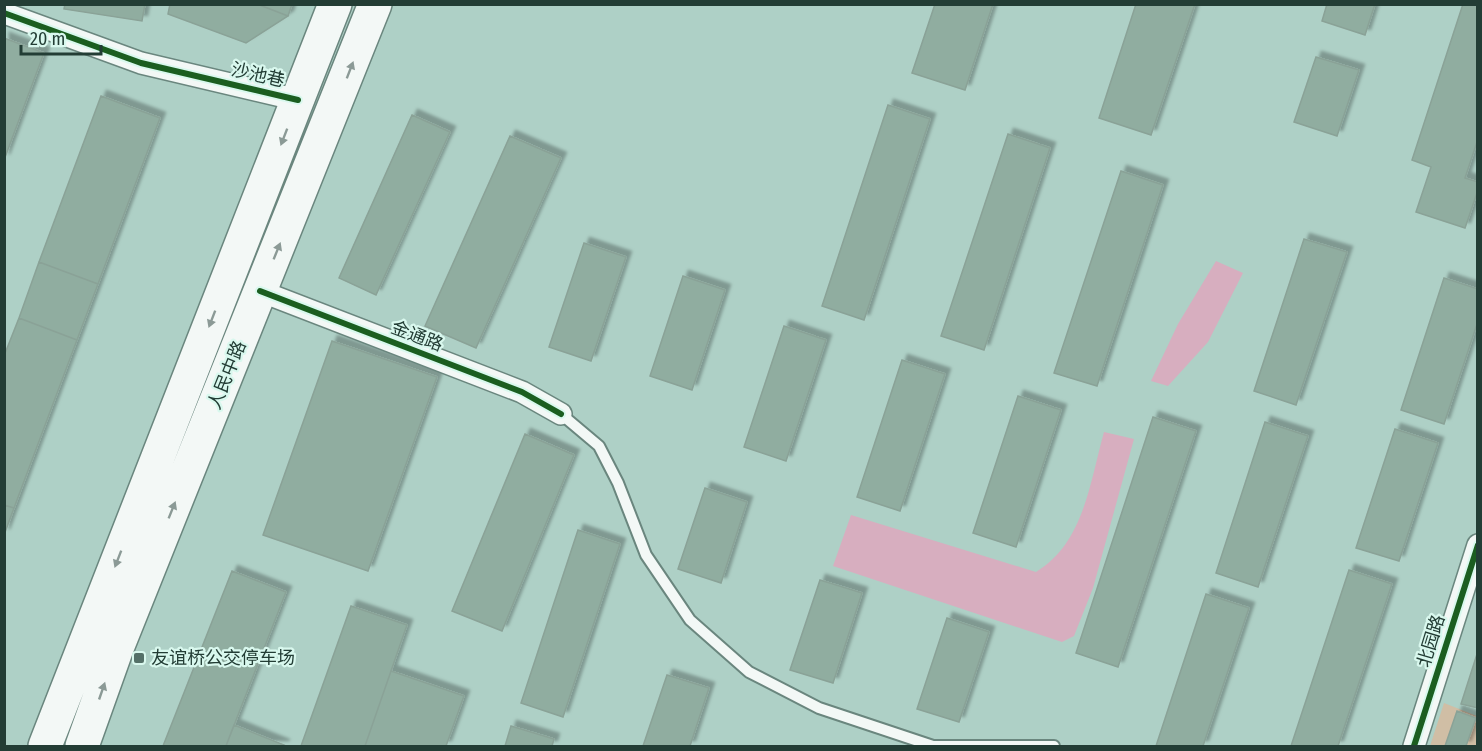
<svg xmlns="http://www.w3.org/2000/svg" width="1482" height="751" font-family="'Fira Sans Condensed','Noto Sans SC',sans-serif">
  <defs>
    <filter id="shadow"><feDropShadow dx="5.5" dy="-5.5" stdDeviation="1.5" flood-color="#0004"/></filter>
  </defs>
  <rect width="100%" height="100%" fill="#aed0c6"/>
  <!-- green -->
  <path fill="#d0bea5" d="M1444,703L1477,716V746H1466L1476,718L1457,711L1445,746H1430Z"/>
  <!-- water -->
  <path fill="#d7aebf" d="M1216,261L1243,273L1208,342L1168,386L1151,381L1178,324Z
    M1104,432L1134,439L1093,588L1074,636L1062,642L833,566L851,515L1036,572C1084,543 1090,482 1104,432Z"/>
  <!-- building -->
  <path fill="#90ada0" stroke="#8aa297" stroke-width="1.5" filter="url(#shadow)" d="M65,4H145L142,21L64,9Z
    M170,4H257L288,16L246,43L168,14Z
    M257,4H292L288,16Z
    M935,4H993L965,90L912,73Z
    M1136,4H1195L1151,135L1099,118Z
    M1327,4H1375L1365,35L1322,21Z
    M1463,4H1478V139L1465,178L1478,182V190L1465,228L1416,212L1431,167L1412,160Z
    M4,38L44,53L4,160Z
    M1316,57L1359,70L1337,136L1294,122Z
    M101,96L160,118L98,284L39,262Z
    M888,105L930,119L864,320L822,306Z
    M412,115L450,132L376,295L339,278Z
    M1008,134L1050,148L984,350L941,336Z
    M510,136L561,158L476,348L425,326Z
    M1121,171L1163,185L1097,386L1054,373Z
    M1304,239L1347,252L1296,405L1254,391Z
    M584,243L626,257L591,361L549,347Z
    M39,262L98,284L77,340L19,318Z
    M683,276L725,290L692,390L650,376Z
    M1444,278L1478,289V321L1444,424L1401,410Z
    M19,318L77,340L14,508L4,505V356Z
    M784,326L826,340L786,461L744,447Z
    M332,341L437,377L368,571L263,535Z
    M902,360L945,374L900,511L857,497Z
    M1018,396L1061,410L1016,547L973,533Z
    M1153,417L1196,431L1118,667L1076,653Z
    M1265,422L1308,436L1258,587L1216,573Z
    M1395,429L1438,443L1399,561L1356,548Z
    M525,434L574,455L502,631L452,611Z
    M705,488L747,502L721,583L678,569Z
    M4,505L14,508L4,535Z
    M578,530L620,544L563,717L521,703Z
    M1349,570L1392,584L1338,746H1291Z
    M232,571L286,592L226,746H163Z
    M820,580L862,593L833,683L790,670Z
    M1206,594L1249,608L1203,746H1156Z
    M351,606L407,625L391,671L365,746H301Z
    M947,618L989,632L959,722L917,709Z
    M1478,651V708L1461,704Z
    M391,671L464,696L446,746H365Z
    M667,675L709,688L690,746H643Z
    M1457,711L1476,718L1466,746H1445Z
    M234,725L284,745L283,746H226Z
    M511,726L554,739L552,746H505Z"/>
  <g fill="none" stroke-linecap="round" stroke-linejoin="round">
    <defs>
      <path id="lane" d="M561,414L599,446L618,483L646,555L690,620L749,672L819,708L933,746H1054"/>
      <path id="street" d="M4,13L141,63L298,100
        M260,291L522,392L561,414
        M1414,746L1478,545"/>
      <path id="primary" d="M45,746L335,4
        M82,746L117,648L375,4"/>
    </defs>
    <!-- lane casing -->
    <use href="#lane" stroke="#6a867e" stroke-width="14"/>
    <!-- street casing -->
    <use href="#street" stroke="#6a867e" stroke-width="24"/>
    <!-- primary casing -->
    <use href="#primary" stroke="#6a867e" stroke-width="36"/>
    <!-- lane -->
    <use href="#lane" stroke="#f3f8f6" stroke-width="10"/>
    <!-- street -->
    <use href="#street" stroke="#f3f8f6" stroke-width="21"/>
    <!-- primary -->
    <use href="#primary" stroke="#f3f8f6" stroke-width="33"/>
    <defs>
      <path id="cycleway" d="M4,13L141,63L298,100
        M260,291L522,392L561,414
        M1414,746L1478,545"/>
    </defs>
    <!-- cycleway casing -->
    <use href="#cycleway" stroke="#d9f8ee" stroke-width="10"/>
    <!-- cycleway -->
    <use href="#cycleway" stroke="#1b5e20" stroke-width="6"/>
  </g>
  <!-- one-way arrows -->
  <defs><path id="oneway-solid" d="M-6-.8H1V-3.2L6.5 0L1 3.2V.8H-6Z" transform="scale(1.5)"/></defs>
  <g fill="#8b9a96">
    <use href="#oneway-solid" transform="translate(350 70) rotate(-69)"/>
    <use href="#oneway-solid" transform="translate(284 137) rotate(111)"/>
    <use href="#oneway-solid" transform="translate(277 251) rotate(-68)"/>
    <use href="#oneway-solid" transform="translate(212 319) rotate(111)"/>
    <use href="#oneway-solid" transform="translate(172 510) rotate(-68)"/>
    <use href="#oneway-solid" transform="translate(118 559) rotate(111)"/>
    <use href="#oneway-solid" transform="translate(102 691) rotate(-71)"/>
  </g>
  <!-- markers -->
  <rect fill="#547068" stroke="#d9f8ee" stroke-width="2" x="133" y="652" width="12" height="12" rx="3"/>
  <g text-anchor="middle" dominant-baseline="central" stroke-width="4.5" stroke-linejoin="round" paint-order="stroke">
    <!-- street labels -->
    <g font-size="18" fill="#233d35" stroke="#d9f8ee">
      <text transform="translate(258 75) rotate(13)">沙池巷</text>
      <text transform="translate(417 336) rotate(21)">金通路</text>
      <text transform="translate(227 375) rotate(-68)">人民中路</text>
      <text transform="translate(1431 641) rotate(-73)">北园路</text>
    </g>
    <!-- poi labels -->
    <g font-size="18" fill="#233d35" stroke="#d9f8ee" text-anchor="start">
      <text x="151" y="658">友谊桥公交停车场</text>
    </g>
  </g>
  <!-- border -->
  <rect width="1482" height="751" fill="none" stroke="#233d35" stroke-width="12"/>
  <!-- scale -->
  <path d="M21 45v9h80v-9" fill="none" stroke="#233d35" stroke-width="3"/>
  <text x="30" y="45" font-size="18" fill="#233d35" stroke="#d9f8ee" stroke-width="4.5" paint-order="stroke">20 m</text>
</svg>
